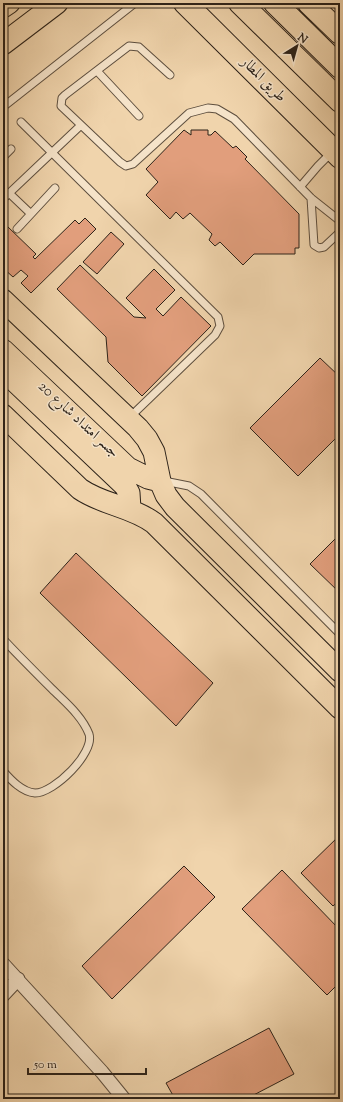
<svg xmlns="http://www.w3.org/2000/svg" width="343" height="1102" font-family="'Sorts Mill Goudy',Amiri,serif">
  <rect width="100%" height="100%" fill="#f0d4ac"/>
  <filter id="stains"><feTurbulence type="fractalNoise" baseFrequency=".005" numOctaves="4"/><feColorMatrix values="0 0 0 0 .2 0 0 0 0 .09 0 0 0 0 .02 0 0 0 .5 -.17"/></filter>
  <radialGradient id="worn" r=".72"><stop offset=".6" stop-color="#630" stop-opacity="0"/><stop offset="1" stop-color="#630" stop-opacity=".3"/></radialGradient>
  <!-- building -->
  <path fill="#e19e7c" stroke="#2c2219" d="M184,130L191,135V130H208V135H211L215,131L233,148L236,146L247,157L245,159L299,214V248H295V254H254L243,265L220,242L215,246L209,240L212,234L190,213L183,219L176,212L170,219L146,195L158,182L146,169Z
    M85,218L96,229L31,293L21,283L28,276L21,270L13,277L3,268V230L7,226L36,254L33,257L35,259L75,220L79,224Z
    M111,232L124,244L97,274L83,262Z
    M80,265L134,317L146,318L126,298L154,269L175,290L156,309L163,316L181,297L211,326L142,396L108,362L106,337L57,289Z
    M320,358L340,377V434L298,476L250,428Z
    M340,534V593L310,564Z
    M76,553L213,683L176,726L40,593Z
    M340,835V900L333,906L301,873Z
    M184,866L215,897L112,999L82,966Z
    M282,870L340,930V982L327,995L242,909Z
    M269,1028L294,1074L246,1099H175L166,1083Z"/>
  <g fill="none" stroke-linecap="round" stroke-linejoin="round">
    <defs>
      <path id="service" d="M97,71L139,116
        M170,75L139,47L129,46L65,95L62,98L61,106L120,162L126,166L133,164L189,113L208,108L217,109L234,119L311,198L340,221
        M3,107L135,3
        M21,122L218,317L220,326L215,335L130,417
        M3,157L11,149
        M300,187L318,166L332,152
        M9,193L31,214
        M311,198L314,245L319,248L324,247L340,232
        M3,199L80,126
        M17,229L55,188
        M164,481L189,486L201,494L340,634
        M3,639C19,656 36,673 52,689C66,703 82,716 89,734C95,753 54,793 35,793C22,792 11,780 3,771"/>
      <path id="minor" d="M3,964L102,1072L124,1099
        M3,995L18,979"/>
      <path id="primary" d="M3,7L9,3
        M3,44L57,3
        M3,300L138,428L147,439L154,452L160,481L166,495L175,507L340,671
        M3,350L128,468L148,478L160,481
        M3,370L125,486L129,493L130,509
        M3,415L80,489C103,505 131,506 154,523L340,708"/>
      <path id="trunk" d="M185,3L340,157
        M240,3L340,101
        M275,3L340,67
        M309,3L340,33"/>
    </defs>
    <!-- service casing -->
    <use href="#service" stroke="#5d4e3e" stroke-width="9"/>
    <!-- minor casing -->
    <use href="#minor" stroke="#5d4e3e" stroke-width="15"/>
    <!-- primary casing -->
    <use href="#primary" stroke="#2c2219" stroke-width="23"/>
    <!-- trunk casing -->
    <use href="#trunk" stroke="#2c2219" stroke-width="24"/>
    <!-- service -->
    <use href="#service" stroke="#f5e3c9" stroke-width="7"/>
    <!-- minor -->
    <use href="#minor" stroke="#f5e3c9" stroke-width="13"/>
    <!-- primary -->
    <use href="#primary" stroke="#f0d4ac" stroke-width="21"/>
    <!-- trunk -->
    <use href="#trunk" stroke="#f0d4ac" stroke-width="22"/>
  </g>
  <g text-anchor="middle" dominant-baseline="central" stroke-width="3" stroke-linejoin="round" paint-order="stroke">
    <!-- street labels -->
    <g font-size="15" fill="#2c2219" stroke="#f5e3c9">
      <text transform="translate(263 80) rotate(45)">طريق المطار</text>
      <text transform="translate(78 420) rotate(43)">جسر امتداد شارع 20</text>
    </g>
  </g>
  <!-- margin -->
  <rect width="343" height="1102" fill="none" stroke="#f0d4ac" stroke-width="16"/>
  <rect x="4" y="4" width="335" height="1094" fill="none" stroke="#2c2219" stroke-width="2"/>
  <rect x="8" y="8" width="327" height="1086" fill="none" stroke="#2c2219"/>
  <!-- north arrow -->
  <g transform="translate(297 46) rotate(37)" stroke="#f5e3c9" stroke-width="3" paint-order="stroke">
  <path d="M0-3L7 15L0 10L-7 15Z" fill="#2c2219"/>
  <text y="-6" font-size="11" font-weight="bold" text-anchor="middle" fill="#2c2219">N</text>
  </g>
  <!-- scale -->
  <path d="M28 1068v6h118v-6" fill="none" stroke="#2c2219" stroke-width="2"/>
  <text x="34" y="1068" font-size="12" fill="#2c2219" stroke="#f5e3c9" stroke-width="3" paint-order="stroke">50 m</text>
  <rect width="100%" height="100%" filter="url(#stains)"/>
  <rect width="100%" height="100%" fill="url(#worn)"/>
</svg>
